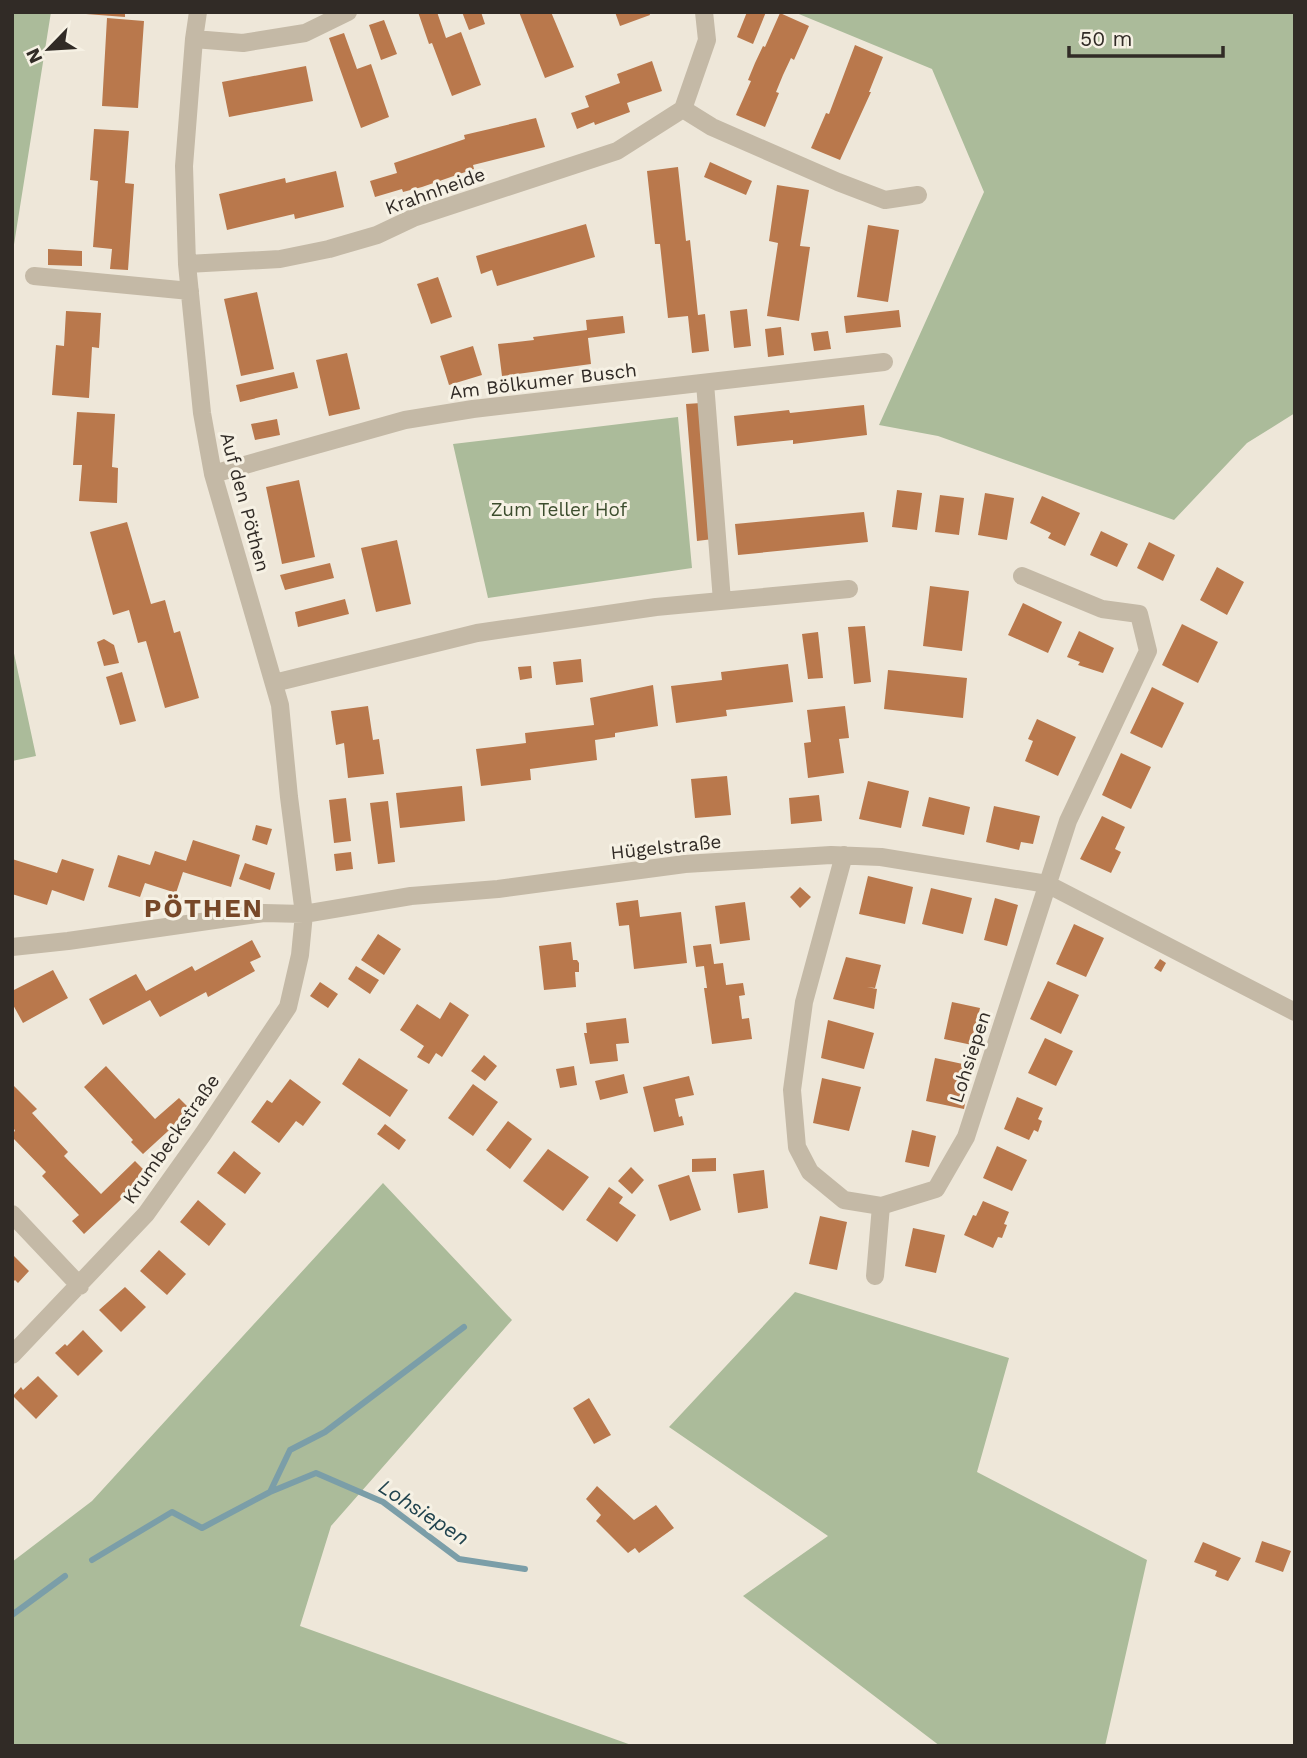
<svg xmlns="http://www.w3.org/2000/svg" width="1307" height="1758" font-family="'Work Sans',sans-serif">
  <rect width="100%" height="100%" fill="#eee7d9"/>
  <!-- green -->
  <path fill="#abbb9a" d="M12,12H51L12,257Z
    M1295,12V413L1247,443L1174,520L938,436L879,425L984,192L932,69L794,12Z
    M678,417L692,568L488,598L453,444Z
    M12,644L36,756L12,761Z
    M383,1183L512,1320L331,1526L300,1626L634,1746H12V1562L92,1501Z
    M795,1292L1009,1358L977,1472L1147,1560L1105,1746H940L743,1596L828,1536L669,1427Z"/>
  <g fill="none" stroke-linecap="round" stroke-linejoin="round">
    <!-- stream -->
    <path stroke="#7b9ea8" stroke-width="6" d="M270,1492L316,1473L383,1502L459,1559L525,1569
      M92,1560L172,1512L202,1528L270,1492L290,1450L325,1432L464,1327
      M12,1615L65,1576"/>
  </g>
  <!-- building -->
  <path fill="#b9784c" d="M86,12H125V17L86,14Z
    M418,12H437L446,38L461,32L481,85L452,96L432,43L429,44Z
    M462,12H481L485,24L469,30Z
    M519,12H551L574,67L545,78Z
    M615,12H649L650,15L620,26Z
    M747,12H766L753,44L737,37Z
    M780,13L809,26L794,60L791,58L783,75L776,92L779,93L765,127L736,115L751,81L748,80L755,63L763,46L765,47Z
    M107,18L144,21L138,108L102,106Z
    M384,20L397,54L381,60L369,25Z
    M344,33L357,69L371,64L389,117L361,128L329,38Z
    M855,45L883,57L869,92H871L840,160L811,148L826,113L829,114Z
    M652,61L662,91L627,103L630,112L595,125L594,122L577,129L571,113L589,107L585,96L620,83L617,74Z
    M306,66L313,101L229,117L222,82Z
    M536,118L545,147L473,165L474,169L422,187L403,192L402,189L375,197L370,181L397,173L394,163L465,139L464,135Z
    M94,129L129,131L125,183L134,184L128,270L110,269L112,249L93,247L98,181L90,180Z
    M710,162L752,181L746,195L704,177Z
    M678,167L686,241L690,240L698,315L705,314L709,351L692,353L688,316L668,318L660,244H655L647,171Z
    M336,171L344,207L295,219L294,214L227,230L219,194L285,178L286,183Z
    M777,185L809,190L800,246L810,247L799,321L767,316L778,243L769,241Z
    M586,224L595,257L497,286L492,270L481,274L476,256Z
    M868,225L899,230L888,302L857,297Z
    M48,249L82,251V266L48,265Z
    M438,277L452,317L431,324L417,284Z
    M257,292L274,369L241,376L224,299Z
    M747,309L751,346L734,348L730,311Z
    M899,310L901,327L846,333L844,316Z
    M66,311L101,313L99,348L92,347L89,398L52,395L56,345L64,346Z
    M623,316L625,333L588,338L591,364L502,376L498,344L534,340L533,337L587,330L586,320Z
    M781,327L784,355L768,357L765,329Z
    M828,331L831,349L814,351L811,333Z
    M473,346L482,375L449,385L440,356Z
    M347,353L360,409L329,416L316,360Z
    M294,372L298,388L240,402L236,385Z
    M701,403L713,539L697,541L686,404Z
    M864,405L867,435L793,444V440L737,446L734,416L789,410L790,413Z
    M77,412L115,414L112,467L118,468L117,503L79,501L82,465H73Z
    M277,419L280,435L255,440L251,424Z
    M299,480L315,557L282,564L266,487Z
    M897,490L922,493L917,530L892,527Z
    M985,493L1014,498L1007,540L978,535Z
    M940,495L964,498L959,535L935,532Z
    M1042,496L1080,513L1065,546L1048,538L1051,533L1030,523Z
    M864,512L868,542L738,555L735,524Z
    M127,522L151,604L165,600L174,633L180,631L199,698L165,708L146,641L138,643L129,610L113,615L90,532Z
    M1101,531L1128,544L1117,567L1090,555Z
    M397,540L411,604L376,612L361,548Z
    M1149,542L1175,555L1163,581L1137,568Z
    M330,563L334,578L285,590L280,575Z
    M1217,567L1244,582L1227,615L1200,600Z
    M930,586L969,591L962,651L923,646Z
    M345,599L349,614L298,627L295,612Z
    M1023,603L1062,622L1048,653L1008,635Z
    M1182,624L1218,642L1198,683L1162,665Z
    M865,626L871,682L854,684L848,627Z
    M1079,631L1114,648L1103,673L1078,665L1080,662L1067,657Z
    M818,632L823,678L808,679L802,634Z
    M104,639L114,645L119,663L104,666L97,642Z
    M581,659L583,682L556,685L553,662Z
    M788,664L793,702L726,710L727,716L676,723L671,686L722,680L721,672Z
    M531,666L532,678L520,680L518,667Z
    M888,670L967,678L963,718L884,709Z
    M122,672L136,721L120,725L106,677Z
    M653,685L658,726L615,733V737L595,740L597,760L530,769L531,780L481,786L476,749L526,743L525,733L594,725L590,698Z
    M1152,687L1184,703L1162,748L1130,733Z
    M368,706L373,740L379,739L384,774L348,778L344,743L336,745L331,711Z
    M845,706L849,738L839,739L844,773L808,778L804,743L811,742L807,710Z
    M1037,719L1076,737L1058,776L1025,761L1033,741L1028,739Z
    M1121,753L1151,767L1131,809L1102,795Z
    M727,776L731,815L695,818L691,779Z
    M868,781L909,791L901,828L859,819Z
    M462,786L465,821L400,828L396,793Z
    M819,795L822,821L791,824L789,798Z
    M929,797L970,807L964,835L922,826Z
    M346,798L351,841L334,843L329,800Z
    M388,801L395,862L378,864L370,803Z
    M994,806L1040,816L1033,844L1021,842L1019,850L986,842Z
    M1102,816L1125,827L1115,849L1121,852L1111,873L1080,859Z
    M256,825L272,829L267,845L252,840Z
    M193,840L240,855L231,887L183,872L176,893L145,883L140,897L108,887L118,855L150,865L155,851L186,861Z
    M351,852L353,869L336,871L334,854Z
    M12,859L57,873L62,859L94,869L84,901L52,890L47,905L12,894Z
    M245,863L275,873L270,890L239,879Z
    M868,876L913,887L905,924L859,914Z
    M800,887L811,897L800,908L790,897Z
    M931,888L972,898L963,934L922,924Z
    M995,898L1018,905L1007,946L984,940Z
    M638,900L640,917L681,912L687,963L634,969L629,925L619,926L616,903Z
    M745,902L750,940L720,944L715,906Z
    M1074,924L1104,938L1086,977L1056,964Z
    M378,934L401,949L384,975L361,960Z
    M252,940L261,957L250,962L255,971L208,997L206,992L160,1017L150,1000L103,1025L89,999L136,974L146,991L192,966L195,971Z
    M571,942L573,960H577L579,963V972H575L576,987L544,990L539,946Z
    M711,944L714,964L723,963L726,985L743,983L745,995L739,996L742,1019L749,1018L752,1039L712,1044L704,988H707L704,966L696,967L693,946Z
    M846,957L881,965L875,988L867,987L877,989L874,1009L833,999Z
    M1160,959L1166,963L1161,972L1154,968Z
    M356,966L379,980L370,994L348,979Z
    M53,970L68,998L23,1023L12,1003V991Z
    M1048,981L1079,995L1061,1034L1030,1019Z
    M320,982L338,994L328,1008L310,996Z
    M450,1002L469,1015L442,1057L436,1053L429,1064L417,1057L424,1046L400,1030L417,1004L440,1019Z
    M952,1002L980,1008L972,1045L944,1039Z
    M626,1018L629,1043L616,1044L618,1061L590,1064L584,1033H587L586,1023Z
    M828,1020L874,1033L864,1069L821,1058Z
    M1045,1038L1073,1051L1056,1086L1028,1073Z
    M484,1055L497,1066L485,1081L471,1071Z
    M359,1058L408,1090L390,1117L342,1084Z
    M935,1058L972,1066L964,1109L926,1101Z
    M106,1066L155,1119L179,1098L191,1110L143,1154L131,1142L133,1140L84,1087Z
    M574,1066L577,1085L560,1088L556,1069Z
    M624,1074L628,1093L600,1100L595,1081Z
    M689,1076L694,1095L675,1099L679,1117L682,1116L684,1125L654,1132L643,1087Z
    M822,1078L861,1087L849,1131L813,1123Z
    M290,1079L321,1102L303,1126L296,1121L279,1143L251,1122L267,1100L272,1103Z
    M12,1084L37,1109L32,1113L68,1152L64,1156L101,1194L135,1161L148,1174L84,1234L72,1221L79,1215L42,1176L46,1172L12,1137L15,1130L12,1128Z
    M473,1084L498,1102L473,1136L448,1118Z
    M1017,1097L1043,1108L1038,1119L1042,1121L1038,1132L1034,1130L1029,1140L1004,1129Z
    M508,1121L532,1139L510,1169L486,1150Z
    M385,1124L406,1140L399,1150L377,1134Z
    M912,1130L936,1136L929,1167L905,1162Z
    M997,1146L1027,1160L1012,1191L983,1178Z
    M548,1149L589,1177L563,1211L523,1181Z
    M234,1151L261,1173L245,1194L217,1173Z
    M716,1158V1171L692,1172V1159Z
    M631,1167L644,1180L632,1194L618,1181Z
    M764,1170L768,1208L738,1213L733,1174Z
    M689,1175L701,1210L670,1221L658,1185Z
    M609,1187L623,1197L619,1203L636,1215L617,1242L586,1220Z
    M198,1200L226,1224L209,1246L180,1222Z
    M983,1201L1009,1212L1004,1224L1007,1225L1002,1238L998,1237L993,1248L964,1235L973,1215L976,1216Z
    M820,1216L847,1222L837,1270L809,1264Z
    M913,1228L945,1235L936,1273L905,1266Z
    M159,1250L186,1274L167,1295L140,1271Z
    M14,1256L29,1271L18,1283L15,1280L12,1283V1258Z
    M125,1287L146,1307L121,1332L99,1310Z
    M83,1330L103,1351L78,1376L55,1353L65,1344L67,1346Z
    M38,1376L58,1396L36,1419L13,1396L21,1387L23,1390Z
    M589,1398L611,1435L594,1444L573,1408Z
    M597,1486L634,1520L656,1505L674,1528L639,1553L635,1548L628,1553L596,1521L601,1515L586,1499Z
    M1262,1541L1291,1551L1283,1572L1255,1562Z
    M1203,1542L1241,1558L1228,1581L1215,1576L1217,1571L1194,1562Z"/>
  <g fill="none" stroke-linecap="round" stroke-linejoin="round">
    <!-- minor -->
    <path stroke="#c4b9a6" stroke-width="18" d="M194,39L243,43L305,33L348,12
      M683,109L712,127L838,182L885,200L918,195
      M187,264L280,259L329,249L377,235L413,218L617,151L683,109L707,40L704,12
      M34,276L190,291
      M705,383L722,601
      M213,474L405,420L473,409L884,362
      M274,683L477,633L656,607L849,589
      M844,855L804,1002L792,1090L797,1147L810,1172L844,1200L881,1206L936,1189L966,1137L1068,821L1148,651L1139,614L1102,609L1022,576
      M12,947L68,941L264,913L304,914L411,896L498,889L685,864L831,855L881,857L1047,884L1295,1012
      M12,1214L80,1286
      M875,1276L881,1206
      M12,1355L146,1214L203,1134L288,1007L300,955L304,914L289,797L280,705L213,474L202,413L187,264L184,166L194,39L198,12"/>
  </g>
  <g text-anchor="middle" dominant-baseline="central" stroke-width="6" stroke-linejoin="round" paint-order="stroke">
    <!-- street labels -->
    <g font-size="19" fill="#312b26" stroke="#f6f1e4">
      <text transform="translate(435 191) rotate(-20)">Krahnheide</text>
      <text transform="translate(543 381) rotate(-7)">Am Bölkumer Busch</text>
      <text transform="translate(245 502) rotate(75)">Auf den Pöthen</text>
      <text transform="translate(666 847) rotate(-6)">Hügelstraße</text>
      <text transform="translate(970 1057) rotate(-72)">Lohsiepen</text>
      <text transform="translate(171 1139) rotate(-55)">Krumbeckstraße</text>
    </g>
    <!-- park labels -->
    <g font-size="19" fill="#3c4d2d" stroke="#f6f1e4">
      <text x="559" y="509">Zum Teller Hof</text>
    </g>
    <!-- water labels -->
    <g font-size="21" font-style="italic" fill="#20434e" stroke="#f6f1e4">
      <text transform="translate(424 1512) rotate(33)">Lohsiepen</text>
    </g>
    <!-- district labels -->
    <g font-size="26" font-weight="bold" letter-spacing="2" fill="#774828" stroke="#f6f1e4">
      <text x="204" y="908">PÖTHEN</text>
    </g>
  </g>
  <!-- border -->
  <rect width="1307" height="1758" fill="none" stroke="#312b26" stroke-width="28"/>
  <!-- north arrow -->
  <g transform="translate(49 49) rotate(245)" stroke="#f6f1e4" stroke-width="5" paint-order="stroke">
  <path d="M0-5L12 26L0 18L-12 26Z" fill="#312b26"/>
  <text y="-10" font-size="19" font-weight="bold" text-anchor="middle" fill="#312b26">N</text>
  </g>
  <!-- scale -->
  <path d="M1069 46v10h154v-10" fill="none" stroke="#312b26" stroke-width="3.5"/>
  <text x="1080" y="46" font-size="21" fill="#312b26" stroke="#f6f1e4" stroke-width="5" paint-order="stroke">50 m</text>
</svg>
